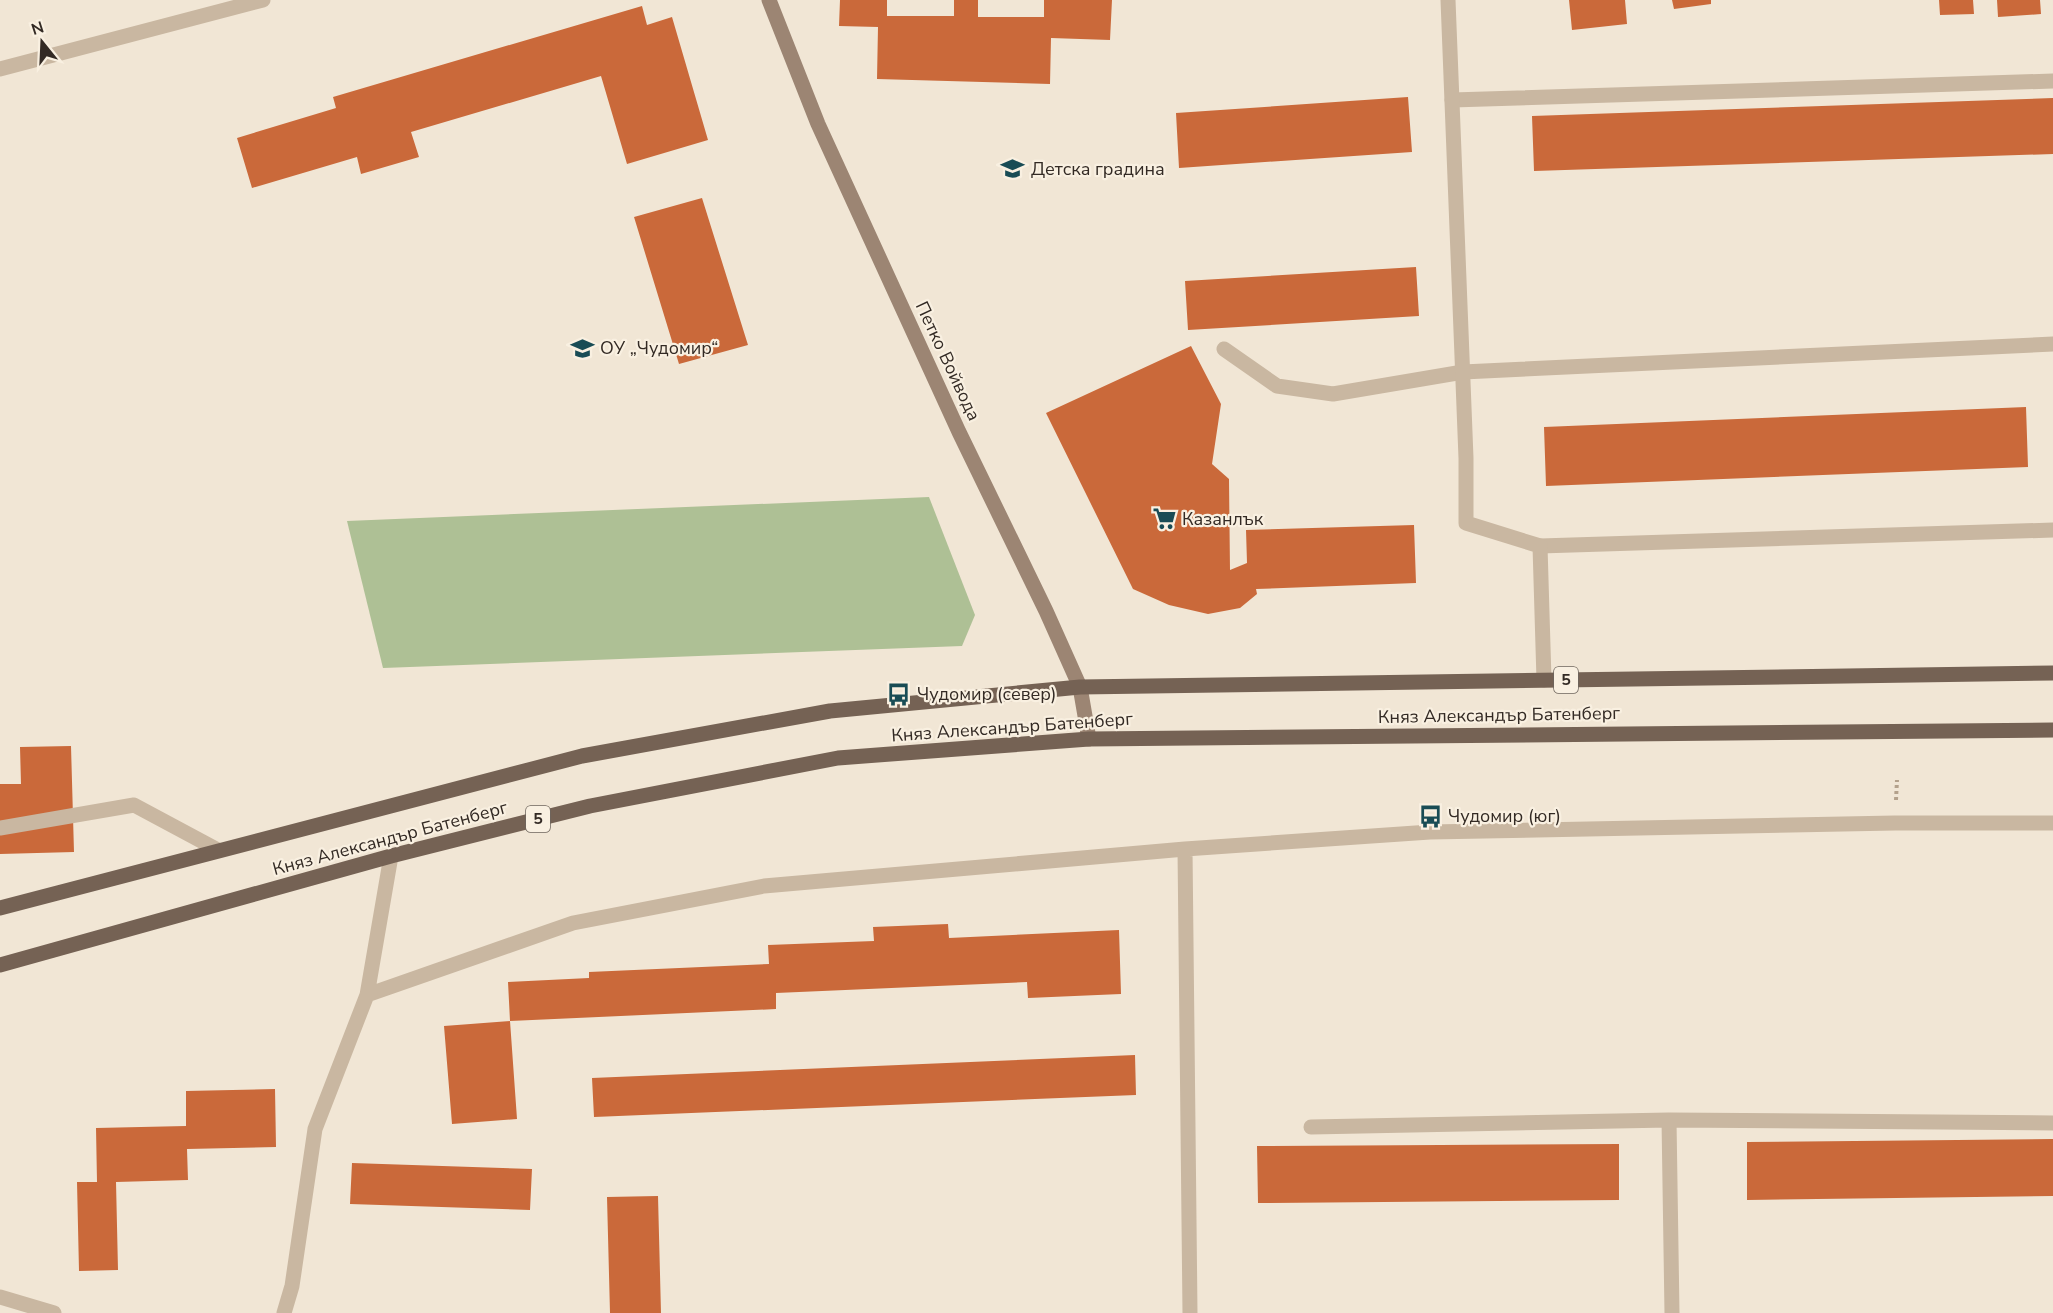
<svg xmlns="http://www.w3.org/2000/svg" width="2053" height="1313" font-family="'Nunito Sans',sans-serif">
  <rect width="100%" height="100%" fill="#f1e6d5"/>
  <!-- green -->
  <path fill="#aec095" d="M929,497L975,615L962,646L383,668L347,521Z"/>
  <!-- building -->
  <path fill="#ca693a" d="M840,0H887V16H954V0H978V17H1044V0H1112L1110,40L1051,38L1050,84L877,79L878,27L839,26Z
    M1569,0H1625L1627,24L1572,30Z
    M1672,0H1711V4L1674,9Z
    M1939,0H1973L1974,14L1940,15Z
    M1997,0H2040L2041,14L1998,17Z
    M642,6L647,25L672,17L708,140L627,164L601,76L411,132L419,157L361,174L357,157L252,188L237,138L336,108L333,97Z
    M1408,97L1412,152L1179,168L1176,113Z
    M2053,98V154L1534,171L1532,116Z
    M702,198L748,345L679,364L634,217Z
    M1416,267L1419,316L1188,330L1185,281Z
    M1191,346L1221,404L1212,464L1229,479L1230,570L1247,563L1246,530L1414,525L1416,583L1256,589L1257,594L1240,608L1208,614L1169,605L1133,589L1046,413Z
    M2026,407L2028,467L1546,486L1544,427Z
    M71,746L74,852L0,854V784H21L20,747Z
    M948,924L949,938L1119,930L1121,994L1028,998L1027,982L776,993V1009L510,1021L508,982L589,978V972L769,964L768,945L874,941L873,927Z
    M510,1021L517,1119L452,1124L444,1026Z
    M1135,1055L1136,1095L594,1117L592,1078Z
    M275,1089L276,1147L187,1149L188,1180L116,1182L118,1270L79,1271L77,1182H97L96,1128L186,1126V1091Z
    M2053,1139V1196L1747,1200V1142Z
    M1619,1144V1200L1258,1203L1257,1146Z
    M352,1163L532,1169L530,1210L350,1204Z
    M658,1196L661,1313H610L607,1197Z"/>
  <g fill="none" stroke-linecap="round" stroke-linejoin="round">
    <!-- path -->
    <path stroke="#b4a18b" stroke-width="4" stroke-dasharray="3 3" stroke-linecap="butt" d="M1896,800L1897,780"/>
    <!-- lane -->
    <path stroke="#c9b7a1" stroke-width="15" d="M1452,100L2053,81
      M1224,349L1277,386L1333,394L1463,372L2053,344
      M1540,546L2053,530
      M0,828L134,805L218,850
      M1185,849L1430,832L1895,823H2053
      M367,995L573,923L764,886L1185,849L1190,1313
      M1669,1120L1672,1313
      M1311,1127L1669,1120L2053,1123
      M284,1313L292,1286L315,1129L367,995L391,856"/>
    <!-- street -->
    <path stroke="#c9b7a1" stroke-width="15" d="M1448,0L1466,458V523L1540,546L1544,680
      M0,69L263,0
      M0,1297L54,1313"/>
    <!-- secondary -->
    <path stroke="#9c8573" stroke-width="15" d="M769,0L818,124L959,432L1046,611L1080,687L1089,739"/>
    <!-- primary -->
    <path stroke="#756254" stroke-width="15" d="M0,908L582,756L830,711L1080,687L2053,673
      M0,965L391,856L590,806L838,758L1089,739L2053,730"/>
  </g>
  <!-- icons -->
  <defs>
    <symbol id="school-bare" viewBox="-9 -9 18 18"><path d="M0-5L7-2L0 1L-7-2ZM-4 1L0 2.5L4 1V4Q0 6-4 4Z" fill="#194c55" stroke="#f9f0e1" stroke-width="2.5" paint-order="stroke"/></symbol>
    <symbol id="supermarket-bare" viewBox="-9 -9 18 18"><path d="M-6-5.5h2.5l.6 2H6L4.5 2H-2.5L-4.4-4H-6ZM-1.5 3.2a1.3 1.3 0 1 0 .1 0ZM3 3.2a1.3 1.3 0 1 0 .1 0Z" fill="#194c55" stroke="#f9f0e1" stroke-width="2.5" paint-order="stroke"/></symbol>
    <symbol id="bus-bare" viewBox="-9 -9 18 18"><path d="M-5-6H5V4H4V6H2V4H-2V6H-4V4H-5ZM-3.5-4V0h7V-4ZM-3.5 1.2v1.5H-2V1.2ZM2 1.2v1.5H3.5V1.2Z" fill="#194c55" stroke="#f9f0e1" stroke-width="2.5" paint-order="stroke"/></symbol>
  </defs>
  <g fill-rule="evenodd">
    <use href="#school-bare" x="996" y="152" width="33" height="33"/>
    <use href="#school-bare" x="566" y="332" width="33" height="33"/>
    <use href="#supermarket-bare" x="1148" y="502" width="33" height="33"/>
    <use href="#bus-bare" x="882" y="678" width="33" height="33"/>
    <use href="#bus-bare" x="1414" y="800" width="33" height="33"/>
  </g>
  <g text-anchor="middle" dominant-baseline="central" stroke-width="4.5" stroke-linejoin="round" paint-order="stroke">
    <!-- shield labels -->
    <g fill="#f9f0e1" stroke="#6e655d" stroke-width="1.5">
      <rect x="1554" y="667" width="24" height="26" rx="4.5"/>
      <rect x="526" y="806" width="24" height="26" rx="4.5"/>
    </g>
    <g font-size="16" font-weight="bold" fill="#332a24">
      <text x="1566" y="680">5</text>
      <text x="538" y="819">5</text>
    </g>
    <!-- poi labels -->
    <g font-size="18" fill="#332a24" stroke="#f9f0e1" text-anchor="start">
      <text x="1031" y="169">Детска градина</text>
      <text x="600" y="348">ОУ „Чудомир“</text>
      <text x="1182" y="519">Казанлък</text>
      <text x="917" y="694">Чудомир (север)</text>
      <text x="1448" y="816">Чудомир (юг)</text>
    </g>
    <!-- street labels -->
    <g font-size="18" fill="#332a24" stroke="#f9f0e1">
      <text transform="translate(948 361) rotate(65)">Петко Войвода</text>
      <text transform="translate(1499 715) rotate(-1)">Княз Александър Батенберг</text>
      <text transform="translate(1012 727) rotate(-4)">Княз Александър Батенберг</text>
      <text transform="translate(390 838) rotate(-15)">Княз Александър Батенберг</text>
    </g>
  </g>
  <!-- north arrow -->
  <g transform="translate(42 42) rotate(342)" stroke="#f9f0e1" stroke-width="4.5" paint-order="stroke">
  <path d="M0-4.5L10 22L0 15L-10 22Z" fill="#332a24"/>
  <text y="-9" font-size="16" font-weight="bold" text-anchor="middle" fill="#332a24">N</text>
  </g>
</svg>
